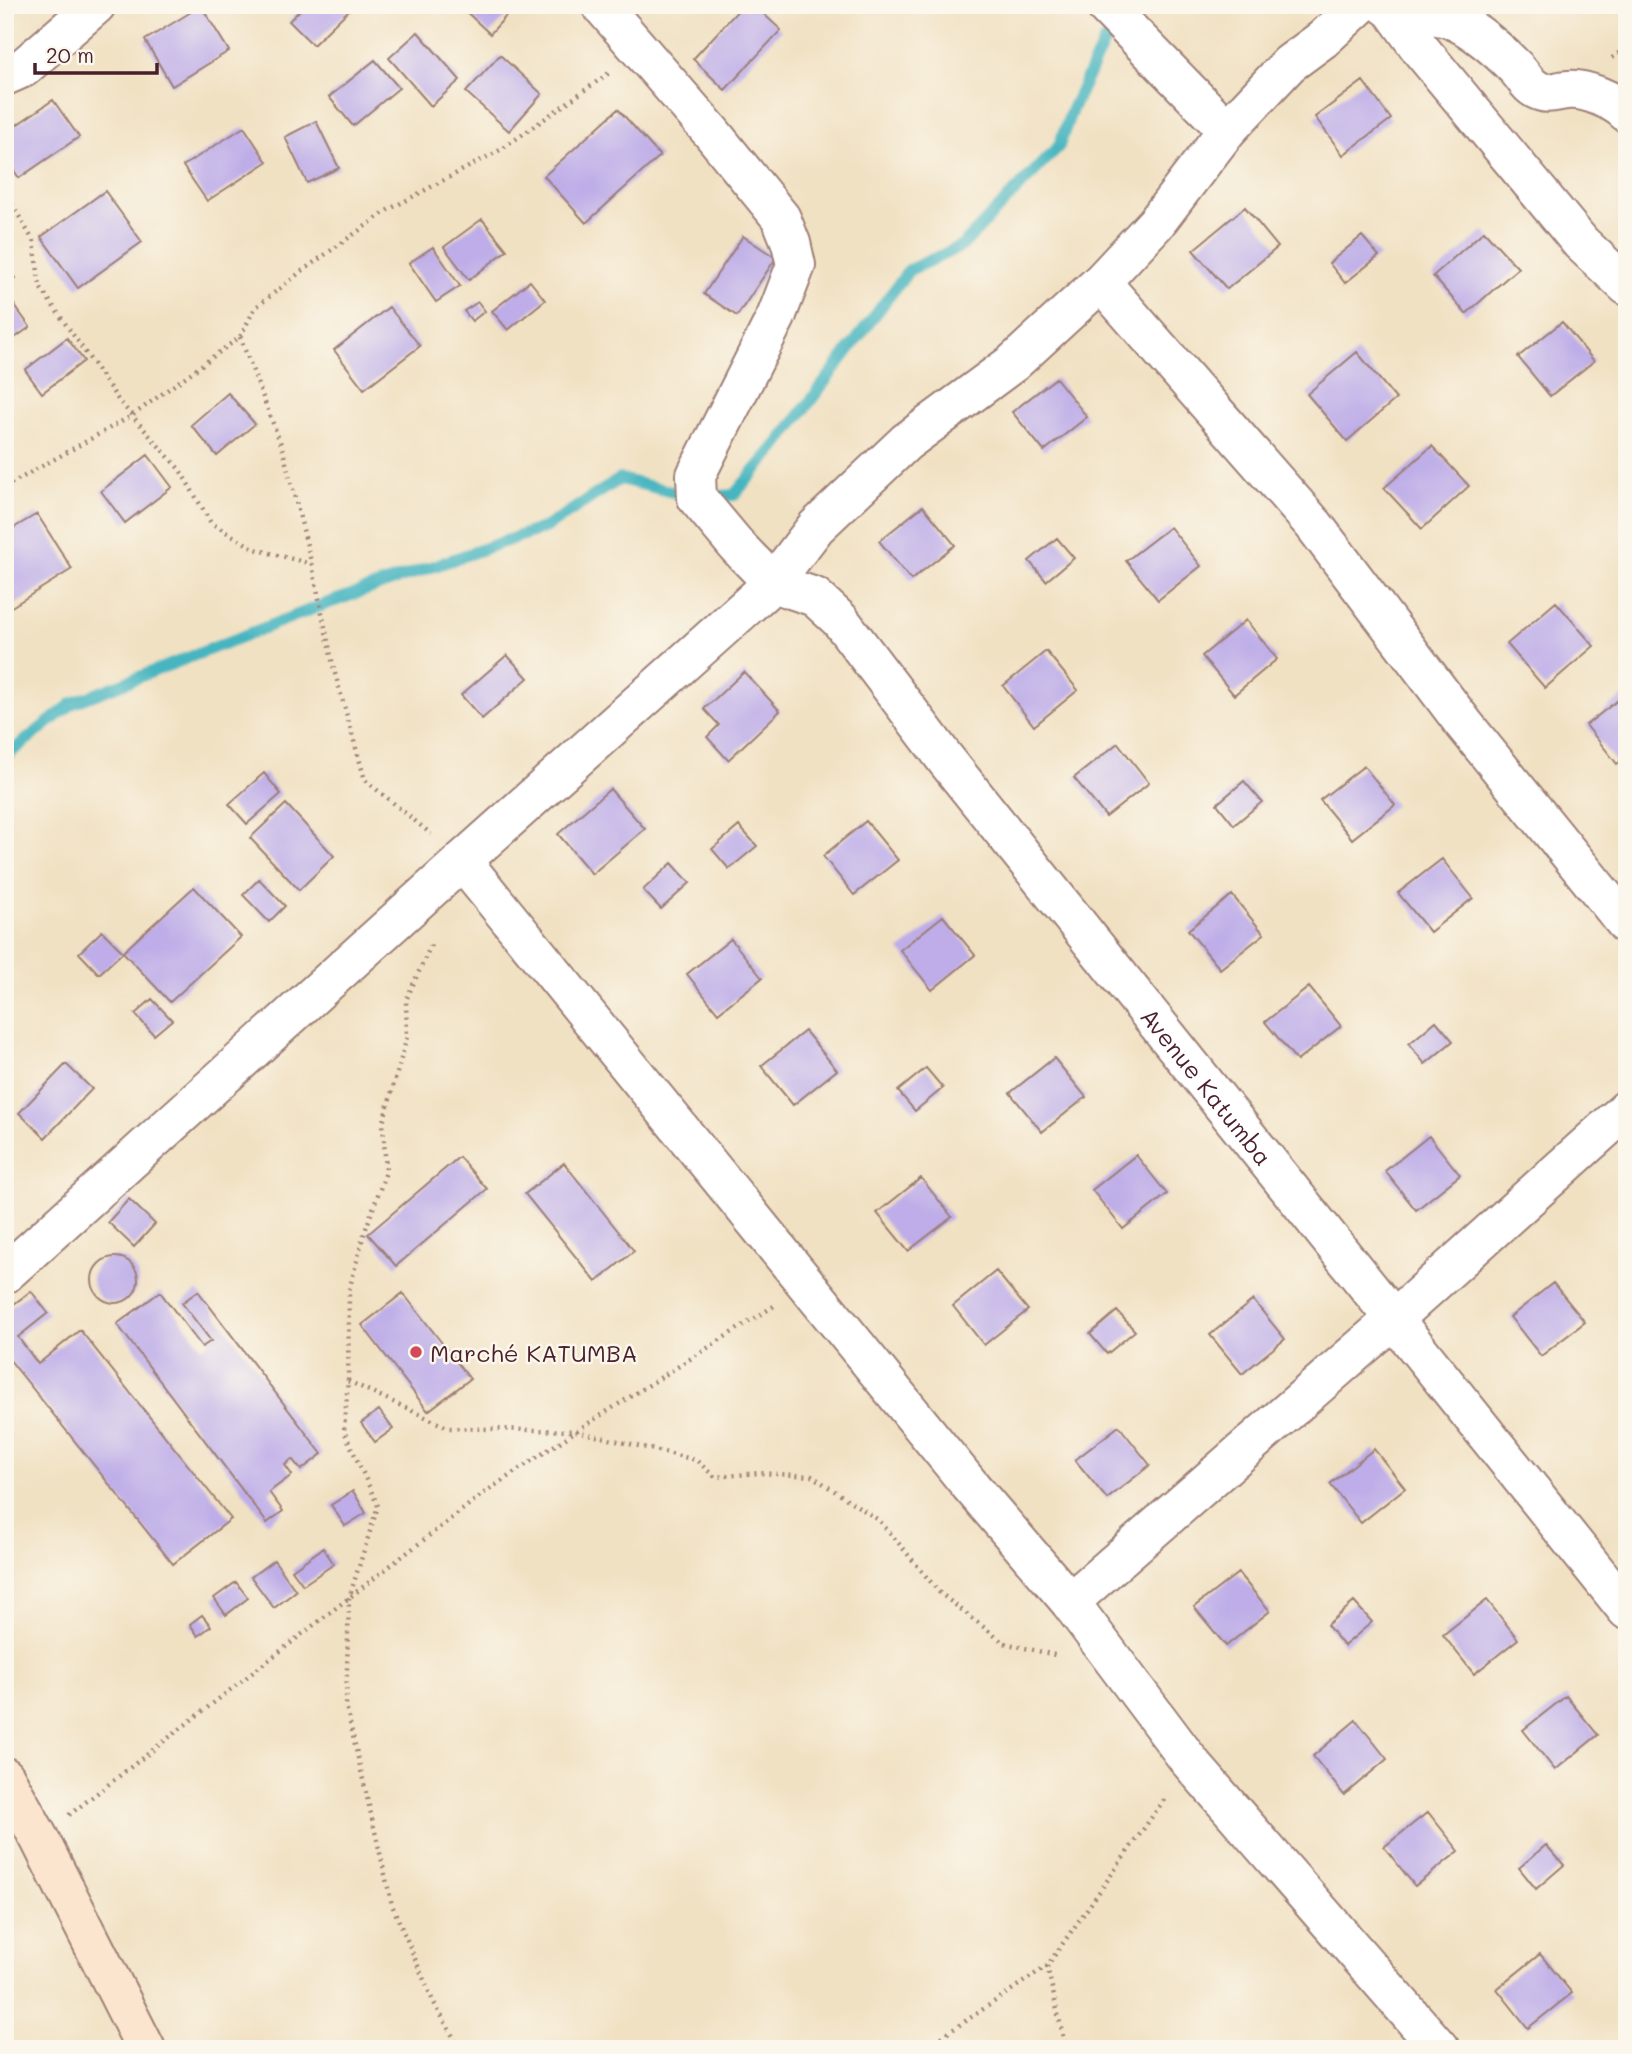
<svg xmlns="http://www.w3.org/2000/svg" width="1632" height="2054" font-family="Mali,sans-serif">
  <rect width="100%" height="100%" fill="#fbf7ec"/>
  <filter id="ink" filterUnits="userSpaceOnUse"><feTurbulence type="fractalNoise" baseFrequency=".0143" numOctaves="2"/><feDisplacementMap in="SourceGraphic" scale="14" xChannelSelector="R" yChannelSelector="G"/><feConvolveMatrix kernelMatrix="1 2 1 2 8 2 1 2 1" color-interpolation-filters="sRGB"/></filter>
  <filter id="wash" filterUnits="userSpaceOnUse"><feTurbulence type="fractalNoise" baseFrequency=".00686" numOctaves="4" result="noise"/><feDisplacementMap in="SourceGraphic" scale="28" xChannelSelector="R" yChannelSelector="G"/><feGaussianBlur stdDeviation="1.57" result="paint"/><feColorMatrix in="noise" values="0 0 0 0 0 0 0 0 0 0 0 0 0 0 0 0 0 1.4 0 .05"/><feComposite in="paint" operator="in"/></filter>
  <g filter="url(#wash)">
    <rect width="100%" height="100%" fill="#f1e1c3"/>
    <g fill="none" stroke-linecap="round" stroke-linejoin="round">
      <!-- stream -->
      <path stroke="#47b5c0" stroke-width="12" d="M5,757L73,703L320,606L546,527L620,479L697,498L734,495L778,444L909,270L962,246L1059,146L1072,109L1104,42L1146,5"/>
    </g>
    <g id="blocks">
      <!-- building -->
      <path fill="#beade8" d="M305,5H350L352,7L313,45L289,21Z
        M459,5H516L490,34Z
        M743,5H754L781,30L725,90L693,59Z
        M201,6L229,51L172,86L145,40Z
        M418,32L460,80L431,106L389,58Z
        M500,55L542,94L509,131L466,92Z
        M375,60L399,88L353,126L329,97Z
        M1363,81L1391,119L1343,155L1315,117Z
        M53,100L79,137L19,178L5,157V133Z
        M618,109L660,156L586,223L544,176Z
        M316,121L339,168L307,183L285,137Z
        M244,127L267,162L207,201L183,166Z
        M105,191L142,242L78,288L41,237Z
        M1245,207L1278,247L1227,289L1193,250Z
        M482,219L507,250L469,280L444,247Z
        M1484,231L1518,268L1466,314L1433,276Z
        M743,236L776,258L737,316L704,294Z
        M1362,236L1379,256L1345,283L1329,263Z
        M433,247L460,286L436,302L409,263Z
        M5,264L15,278L5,285Z
        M530,281L545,300L508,330L492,311Z
        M5,292L30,327L9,342L5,337Z
        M478,302L485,311L472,321L464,311Z
        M389,307L420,346L364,389L334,350Z
        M1562,322L1594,361L1550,396L1518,357Z
        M67,338L84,361L42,393L25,370Z
        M1357,352L1396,399L1347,441L1307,394Z
        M1056,378L1087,417L1044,451L1012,412Z
        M228,393L255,424L217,456L191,425Z
        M1432,446L1469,486L1422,529L1384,488Z
        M148,455L172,487L125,523L101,491Z
        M923,506L955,545L911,580L879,541Z
        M37,514L72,569L5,611V533Z
        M1170,527L1201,566L1158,600L1126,561Z
        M1057,538L1074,558L1046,581L1029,561Z
        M1556,602L1594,646L1545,688L1507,644Z
        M1246,620L1277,659L1234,695L1202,656Z
        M1046,651L1078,690L1034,726L1003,686Z
        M507,655L528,678L482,719L461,695Z
        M744,672L780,711L728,760L707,737L719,725L704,709Z
        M1627,693V757L1617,764L1586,725Z
        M1118,743L1149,783L1106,817L1074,778Z
        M1364,766L1395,805L1352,839L1320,800Z
        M264,773L281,794L247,824L229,804Z
        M1244,781L1262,802L1234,825L1217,804Z
        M610,789L645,829L592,874L558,834Z
        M286,804L334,856L299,890L250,838Z
        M866,821L898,860L854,895L823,856Z
        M739,826L757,846L729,869L712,849Z
        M1442,859L1473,898L1430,932L1398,893Z
        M672,863L690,883L661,909L643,890Z
        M259,879L285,906L269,922L243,895Z
        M194,887L241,937L170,1002L123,952L99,974L79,953L102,931L123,952Z
        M1232,895L1264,934L1220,969L1188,930Z
        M943,916L975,955L932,990L900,950Z
        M731,939L762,978L718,1013L687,974Z
        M1309,987L1341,1026L1297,1061L1265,1022Z
        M152,999L172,1020L154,1035L135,1014Z
        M1436,1021L1453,1041L1425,1064L1409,1044Z
        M805,1031L837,1070L793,1105L761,1066Z
        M1054,1058L1086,1097L1042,1132L1010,1093Z
        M66,1064L92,1089L45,1138L19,1113Z
        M926,1068L943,1088L915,1111L898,1091Z
        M1429,1136L1460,1175L1416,1210L1385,1171Z
        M1136,1155L1167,1194L1123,1229L1092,1190Z
        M459,1157L487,1189L396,1266L368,1234Z
        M564,1163L634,1251L596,1282L525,1194Z
        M921,1178L952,1217L908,1251L877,1213Z
        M129,1199L155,1224L134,1247L108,1222Z
        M92 1280a23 23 0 1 1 46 0a23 23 0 1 1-46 0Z
        M996,1271L1028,1310L984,1345L953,1306Z
        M1553,1283L1585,1322L1541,1356L1510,1317Z
        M31,1291L48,1313L18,1337L38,1364L80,1330L231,1519L173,1564L5,1354V1311Z
        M198,1291L322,1454L301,1470L292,1459L285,1465L292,1475L269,1492L283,1511L267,1523L117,1324L160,1292L202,1347L211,1341L182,1303Z
        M403,1293L470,1379L428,1411L362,1325Z
        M1253,1300L1285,1339L1242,1374L1210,1335Z
        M1117,1311L1135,1331L1107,1354L1090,1334Z
        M379,1410L393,1429L375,1442L361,1423Z
        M1119,1426L1150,1465L1107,1499L1075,1460Z
        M1374,1449L1405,1488L1361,1523L1330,1484Z
        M353,1491L366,1513L345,1526L331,1505Z
        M323,1548L334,1564L303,1585L292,1570Z
        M274,1560L296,1591L274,1608L251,1577Z
        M1238,1573L1270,1611L1226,1646L1194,1607Z
        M236,1582L248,1598L226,1615L214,1598Z
        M1487,1600L1518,1639L1474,1674L1443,1635Z
        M1354,1602L1372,1622L1344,1646L1327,1625Z
        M202,1615L211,1626L198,1636L190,1624Z
        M1566,1696L1598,1735L1555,1770L1523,1730Z
        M1356,1720L1387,1759L1344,1795L1313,1756Z
        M1428,1812L1459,1851L1415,1886L1384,1847Z
        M1546,1845L1564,1865L1536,1889L1519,1868Z
        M1540,1954L1572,1993L1528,2028L1497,1989Z"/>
    </g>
  </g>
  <g filter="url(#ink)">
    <use href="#blocks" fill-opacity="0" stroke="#9e8077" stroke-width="2"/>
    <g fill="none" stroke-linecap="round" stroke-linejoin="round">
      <defs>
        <g id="street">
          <path id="s1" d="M601,5L712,133L781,218L791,243L796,265L776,317L696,475L697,498L738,547L773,583L815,597L840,620L946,760L1627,1610"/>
          <path d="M1105,5L1227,130"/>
          <path d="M1385,5L1392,10L1421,50L1581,243L1627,286"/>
          <path d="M1392,10C1410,17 1432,12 1450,19C1471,26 1499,51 1515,67C1524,76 1528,88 1542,92C1551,95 1559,90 1568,90C1585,88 1615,101 1627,113"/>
          <path d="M5,76L23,68L96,5"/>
          <path d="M1101,282L1314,525L1464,724L1627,925"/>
          <path d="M462,861L969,1484L1070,1602L1190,1762L1440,2049"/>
          <path d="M5,1274L462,861L773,583L816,527L906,442L1013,363L1101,282L1156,223L1227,130L1289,64L1323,39L1360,5"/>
          <path d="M1070,1602L1395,1318L1627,1109"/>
        </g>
        <path id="secondary" d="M5,1777L39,1838L146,2049"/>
      </defs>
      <!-- street casing -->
      <use href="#street" stroke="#9e8077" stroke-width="42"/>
      <!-- secondary casing -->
      <use href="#secondary" stroke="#9e8077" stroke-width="42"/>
      <!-- path -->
      <path stroke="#9e8077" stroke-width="4.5" stroke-dasharray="2 5" stroke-linecap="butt" d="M1612,58L1627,47
        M5,192L34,242L40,287L119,401L180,470L211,523L255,549L311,564
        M240,337L282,447L312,565L334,670L365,780L431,834
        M5,487L133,415L240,337L255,308L302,271L388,210L502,149L609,73
        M431,945L406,1000L407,1037L383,1123L386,1172L364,1234L349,1290L348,1381L344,1431L378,1506L349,1598L346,1706L392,1905L433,2001L460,2049
        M348,1381L449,1428L576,1431L696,1460L715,1477L759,1473L812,1476L880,1521L940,1593L1004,1643L1059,1656
        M69,1815L484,1493L576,1431L774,1306
        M1047,1966L1066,2049
        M924,2049L1047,1966L1166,1797"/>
      <!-- street -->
      <use href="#street" stroke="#fff" stroke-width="38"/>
      <!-- secondary -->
      <use href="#secondary" stroke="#fbe5cf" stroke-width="38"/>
    </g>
  </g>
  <!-- markers -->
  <circle fill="#d1495b" stroke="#fbf7ec" stroke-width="2.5" cx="416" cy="1352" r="7"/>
  <g text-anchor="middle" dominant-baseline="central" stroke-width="5" stroke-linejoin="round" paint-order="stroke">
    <!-- street labels -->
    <g font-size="24" fill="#4a1f2b" stroke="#fbf7ec">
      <text stroke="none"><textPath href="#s1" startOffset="1370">Avenue Katumba</textPath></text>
    </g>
    <!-- poi labels -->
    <g font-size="24" fill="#4a1f2b" stroke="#fbf7ec" text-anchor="start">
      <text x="430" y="1352">Marché KATUMBA</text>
    </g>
  </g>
  <!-- margin -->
  <rect width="1632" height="2054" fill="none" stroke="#fbf7ec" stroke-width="28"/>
  <!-- scale -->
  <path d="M35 63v10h122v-10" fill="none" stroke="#4a1f2b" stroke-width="3.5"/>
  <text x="46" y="63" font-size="21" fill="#4a1f2b" stroke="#fbf7ec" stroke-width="5" paint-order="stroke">20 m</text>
</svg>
